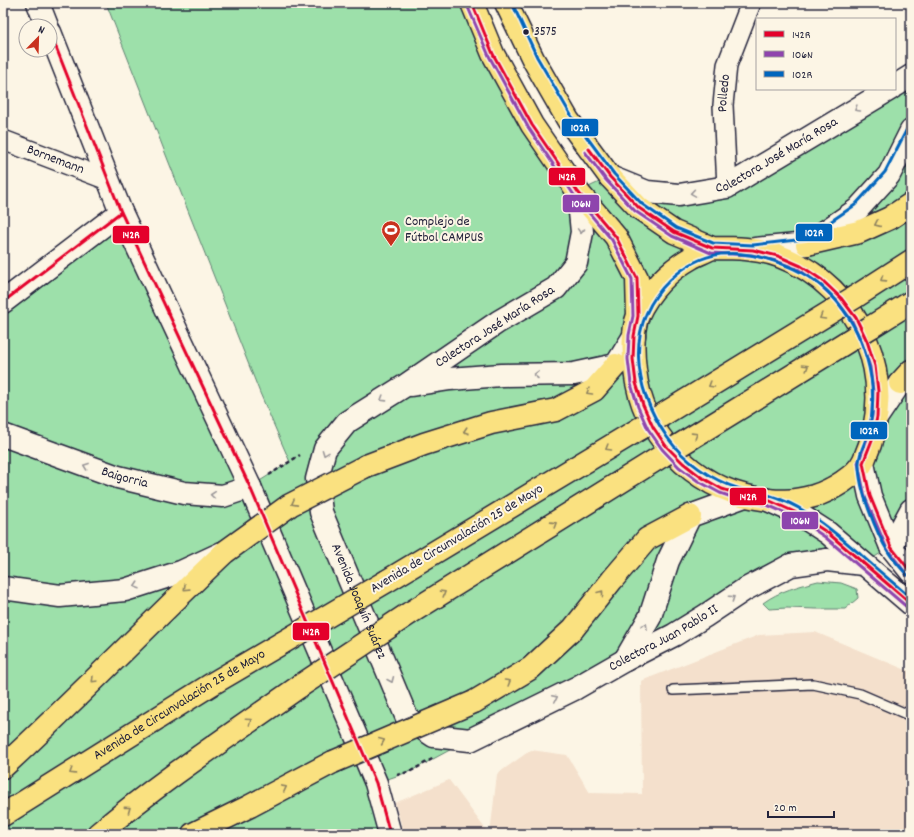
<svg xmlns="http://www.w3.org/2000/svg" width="914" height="837" font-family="Dekko,sans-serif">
  <rect width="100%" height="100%" fill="#fcf5e5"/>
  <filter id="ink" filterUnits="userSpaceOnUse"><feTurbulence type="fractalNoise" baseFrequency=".025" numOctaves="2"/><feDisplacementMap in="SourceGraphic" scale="8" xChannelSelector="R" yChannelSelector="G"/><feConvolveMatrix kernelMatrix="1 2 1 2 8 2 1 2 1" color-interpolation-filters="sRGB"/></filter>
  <g filter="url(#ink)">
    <!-- built -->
    <path fill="#f4e0cc" d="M815,632L911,672V834H490L497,774L531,750L567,755L590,793L642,794L641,681L759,635Z
      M449,780L489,834H404L395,803Z"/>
    <!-- green -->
    <path fill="#9de0aa" stroke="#608172" d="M106,3H472L578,192L610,177L647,192L727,187L911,76V510L891,547L863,564L791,565L411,771L376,783L390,834H3V302L121,212L250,487L290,462L260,393Z
      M818,581L841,583L857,589L858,598L845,609H816L787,608L769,609L763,603C779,591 799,586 818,581Z"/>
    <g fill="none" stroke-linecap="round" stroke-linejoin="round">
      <defs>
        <path id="service" d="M673,690L813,684L860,694L911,716"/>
        <g id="minor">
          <path id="s1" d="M3,140L108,180"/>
          <path id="s2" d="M727,187L723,105L727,65L751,3"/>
        </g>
        <g id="tertiary">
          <path d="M895,86L911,76"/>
          <path id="s3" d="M610,177L647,192L679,195L727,187L890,89"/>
          <path id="s4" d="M578,192L582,232L576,263L556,288L498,322L406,385L347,422L325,449L317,479L321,512L407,718L434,736L470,740L576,688L625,660L674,635L705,616L744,590L791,565L827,560L863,564"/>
          <path d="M755,249L807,244L858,209L889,175L911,131"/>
          <path d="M411,385L450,379L501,375L574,374L616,365L634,336"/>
          <path d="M877,417L900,383L911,380"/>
          <path d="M891,547L911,510"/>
          <path d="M625,660L650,617L668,561L690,516L745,496"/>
        </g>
        <g id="secondary">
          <path d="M38,3L47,26"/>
          <path d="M50,32L121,212L250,487L376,783L390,834"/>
          <path d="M3,302L121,212"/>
          <path id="s5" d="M3,435L118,477L184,493L223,496L250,487"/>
          <path d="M863,463L870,496L891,547L911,572"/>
          <path d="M768,500L797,513L828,533L911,604"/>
          <path d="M3,588L60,596L125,590L181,572L222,553"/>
        </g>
        <path id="trunk" d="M472,3L493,54L532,125L578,192L616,237L637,278L638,316
          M506,3L533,59L568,120L610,177L639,208L674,232L712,248
          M712,248C735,248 757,248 779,256C861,287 900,379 864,460C857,476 830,491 814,496C793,502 777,502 756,498C692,487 642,434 635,370C633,353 632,331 638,315C648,292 669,270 691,258C698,254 705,252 712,248Z"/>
        <g id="motorway">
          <path d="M807,244L859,232L890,218L911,204"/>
          <path d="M855,297L911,261"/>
          <path d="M871,327L911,302"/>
          <path d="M900,383L911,371"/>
          <path d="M366,466L424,444L491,423L556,410L594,390L616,365"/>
          <path d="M387,581L641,428"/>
          <path d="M410,613L662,456"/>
          <path d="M474,702L531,668L573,629L612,580L647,539L690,516"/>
          <path d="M3,767C79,697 150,623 225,552"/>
          <path id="s6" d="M3,815L212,684L282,643"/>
          <path d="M98,834C162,780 232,734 300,686"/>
          <path d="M193,834L250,806L333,762"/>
        </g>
      </defs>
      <!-- service casing -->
      <use href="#service" stroke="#22223b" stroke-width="12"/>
      <!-- minor casing -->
      <use href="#minor" stroke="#22223b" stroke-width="22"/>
      <!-- tertiary casing -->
      <use href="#tertiary" stroke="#22223b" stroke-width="25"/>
      <!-- secondary casing -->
      <use href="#secondary" stroke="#22223b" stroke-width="25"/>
      <!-- trunk casing -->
      <use href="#trunk" stroke="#22223b" stroke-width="25"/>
      <!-- motorway casing -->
      <use href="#motorway" stroke="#22223b" stroke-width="25"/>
      <!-- path -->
      <path stroke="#22223b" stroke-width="2.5" stroke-dasharray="4 3" stroke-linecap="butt" d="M269,475L300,455
        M397,775L411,771L434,758"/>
      <!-- service -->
      <use href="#service" stroke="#fcf5e5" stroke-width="9"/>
      <!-- minor -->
      <use href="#minor" stroke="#fcf5e5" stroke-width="19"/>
      <!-- tertiary -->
      <use href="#tertiary" stroke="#fcf5e5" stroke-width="22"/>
      <!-- secondary -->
      <use href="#secondary" stroke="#fcf5e5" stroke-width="22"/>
      <!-- trunk -->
      <use href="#trunk" stroke="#fae180" stroke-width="22"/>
      <!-- motorway -->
      <use href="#motorway" stroke="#fae180" stroke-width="22"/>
      <defs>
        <path id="motorway-bridge" d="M641,428L855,297
          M662,456L871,327
          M225,552L290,505L366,466
          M282,643L387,581
          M300,686L410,613
          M333,762L474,702"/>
      </defs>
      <!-- motorway-bridge casing -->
      <use href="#motorway-bridge" stroke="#22223b" stroke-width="25" stroke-linecap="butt"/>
      <!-- motorway-bridge -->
      <use href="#motorway-bridge" stroke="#fae180" stroke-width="22"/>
      <defs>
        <path id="bus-1" d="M472,3L493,54L532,125L578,192L616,237L637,278L638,316L634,336L633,359L636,383L643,405L653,427L666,446L683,463L701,477L722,489L745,496L768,500L797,513L828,533L911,604
          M50,32L121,212L250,487L376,783L390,834
          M589,149L610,177L639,208L674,232L712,248L753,250L778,256L801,266L822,280L841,298L856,318L867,341L875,366L878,391L877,417L872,440L863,463L870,496L891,547L911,572
          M3,302L121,212"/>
        <path id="bus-2" d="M467,5L489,56L528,127L574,195L612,240L632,279L633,316L629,335L628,359L631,384L638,407L648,429L662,449L679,467L698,481L720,493L744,501L767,505L795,517L825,537L908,608
          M585,152L606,180L635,211L672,236L711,253L752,255L776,261L799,270L819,284L837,301L852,321L862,343L870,367L873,391L872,416L867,439L858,463L865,497L887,549L907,575"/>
        <path id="bus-3" d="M512,3L537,57L572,117L614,174L642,204L676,228L713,243L753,245L805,239L855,205L885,172L907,129
          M907,575C901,568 894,561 889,553C876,533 858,487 859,463C859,450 868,439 870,426C879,381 864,331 833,297C818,281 798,269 777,262C737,248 702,249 670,280C624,324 633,388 667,437C684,461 711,480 740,489C749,492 758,493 768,495C781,499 795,505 807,513C826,524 843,540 860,554C876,569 894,583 911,598"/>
      </defs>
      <!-- bus-1 casing -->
      <use href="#bus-1" stroke="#fcf5e5" stroke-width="6"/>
      <!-- bus-2 casing -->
      <use href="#bus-2" stroke="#fcf5e5" stroke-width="6"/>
      <!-- bus-3 casing -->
      <use href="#bus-3" stroke="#fcf5e5" stroke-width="6"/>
      <!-- bus-1 -->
      <use href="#bus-1" stroke="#e4002b" stroke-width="3"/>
      <!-- bus-2 -->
      <use href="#bus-2" stroke="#8e44ad" stroke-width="3"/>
      <!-- bus-3 -->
      <use href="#bus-3" stroke="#0065bd" stroke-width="3"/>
    </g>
    <!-- one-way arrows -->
    <defs><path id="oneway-chevron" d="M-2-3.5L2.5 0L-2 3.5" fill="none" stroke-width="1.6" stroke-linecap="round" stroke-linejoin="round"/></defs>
    <g stroke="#9a9698">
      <use href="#oneway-chevron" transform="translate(857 109) rotate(149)"/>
      <use href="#oneway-chevron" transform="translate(693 193) rotate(171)"/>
      <use href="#oneway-chevron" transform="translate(581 231) rotate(92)"/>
      <use href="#oneway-chevron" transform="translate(536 375) rotate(180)"/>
      <use href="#oneway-chevron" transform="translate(383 399) rotate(148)"/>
      <use href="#oneway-chevron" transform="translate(325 453) rotate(111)"/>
      <use href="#oneway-chevron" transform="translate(86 466) rotate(-160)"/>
      <use href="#oneway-chevron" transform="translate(213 495) rotate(-175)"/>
      <use href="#oneway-chevron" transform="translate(137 586) rotate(162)"/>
      <use href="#oneway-chevron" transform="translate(732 598) rotate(-34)"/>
      <use href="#oneway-chevron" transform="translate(645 626) rotate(-60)"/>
      <use href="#oneway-chevron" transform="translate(391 680) rotate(67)"/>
      <use href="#oneway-chevron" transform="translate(555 698) rotate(-26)"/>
    </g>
    <g stroke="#8e825e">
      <use href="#oneway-chevron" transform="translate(877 224) rotate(156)"/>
      <use href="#oneway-chevron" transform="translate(883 279) rotate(147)"/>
      <use href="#oneway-chevron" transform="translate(822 317) rotate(149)"/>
      <use href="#oneway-chevron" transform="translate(806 367) rotate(-32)"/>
      <use href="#oneway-chevron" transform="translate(711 385) rotate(149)"/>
      <use href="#oneway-chevron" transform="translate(589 392) rotate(150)"/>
      <use href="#oneway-chevron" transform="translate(466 431) rotate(162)"/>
      <use href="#oneway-chevron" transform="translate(695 435) rotate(-32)"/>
      <use href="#oneway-chevron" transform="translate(608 448) rotate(149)"/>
      <use href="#oneway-chevron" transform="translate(294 503) rotate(152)"/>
      <use href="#oneway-chevron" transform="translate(554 524) rotate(-32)"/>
      <use href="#oneway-chevron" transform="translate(186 588) rotate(136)"/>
      <use href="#oneway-chevron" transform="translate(443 593) rotate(-32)"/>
      <use href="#oneway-chevron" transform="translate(601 593) rotate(-52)"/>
      <use href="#oneway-chevron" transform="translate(94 680) rotate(135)"/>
      <use href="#oneway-chevron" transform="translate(508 682) rotate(-31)"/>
      <use href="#oneway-chevron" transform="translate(249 721) rotate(-35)"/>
      <use href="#oneway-chevron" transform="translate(382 741) rotate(-23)"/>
      <use href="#oneway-chevron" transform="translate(72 772) rotate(148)"/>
      <use href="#oneway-chevron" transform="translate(284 788) rotate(-28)"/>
      <use href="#oneway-chevron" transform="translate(128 809) rotate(-36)"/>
    </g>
  </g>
  <!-- icons -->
  <defs>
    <symbol id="stadium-pin" viewBox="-11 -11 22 30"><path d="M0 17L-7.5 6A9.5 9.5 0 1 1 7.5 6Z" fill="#c8321e" stroke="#fcf5e5"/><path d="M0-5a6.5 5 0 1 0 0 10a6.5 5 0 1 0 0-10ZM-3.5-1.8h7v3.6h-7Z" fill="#fff"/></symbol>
  </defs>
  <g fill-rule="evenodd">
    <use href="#stadium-pin" x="380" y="219" width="22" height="30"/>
  </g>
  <!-- markers -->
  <circle fill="#22223b" stroke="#fcf5e5" stroke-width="1.5" cx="526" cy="32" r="3.5"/>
  <g text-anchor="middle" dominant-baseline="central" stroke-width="4" stroke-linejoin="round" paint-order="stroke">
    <!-- bus labels -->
    <g font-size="13" fill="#22223b" stroke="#fcf5e5" text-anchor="start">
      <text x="534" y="32">3575</text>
    </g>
    <!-- street labels -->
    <g font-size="14" fill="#22223b" stroke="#fcf5e5">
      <text stroke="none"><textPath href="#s2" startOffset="94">Polledo</textPath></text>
      <text stroke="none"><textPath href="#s3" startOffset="179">Colectora José María Rosa</textPath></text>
      <text stroke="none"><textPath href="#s1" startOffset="56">Bornemann</textPath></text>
      <text transform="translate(495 327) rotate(-33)">Colectora José María Rosa</text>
      <text stroke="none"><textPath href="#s5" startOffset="129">Baigorria</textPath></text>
      <text transform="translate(457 539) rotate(-31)">Avenida de Circunvalación 25 de Mayo</text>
      <text stroke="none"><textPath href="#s4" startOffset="548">Avenida Joaquín Suárez</textPath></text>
      <text stroke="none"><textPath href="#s4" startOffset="962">Colectora Juan Pablo II</textPath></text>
      <text stroke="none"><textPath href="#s6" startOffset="208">Avenida de Circunvalación 25 de Mayo</textPath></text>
    </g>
    <!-- poi labels -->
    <g font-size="14" fill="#22223b" stroke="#fcf5e5" text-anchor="start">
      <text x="405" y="222">Complejo de<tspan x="405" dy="16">Fútbol CAMPUS</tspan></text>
    </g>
  </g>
  <g stroke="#fcf5e5" stroke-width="1.5">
    <rect x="561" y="118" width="38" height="19" rx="4" fill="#0065bd"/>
    <rect x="548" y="167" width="38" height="19" rx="4" fill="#e4002b"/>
    <rect x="562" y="194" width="38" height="19" rx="4" fill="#8e44ad"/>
    <rect x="795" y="223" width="38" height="19" rx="4" fill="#0065bd"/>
    <rect x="112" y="225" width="38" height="19" rx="4" fill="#e4002b"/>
    <rect x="850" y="421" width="38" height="19" rx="4" fill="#0065bd"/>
    <rect x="729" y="487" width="38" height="19" rx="4" fill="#e4002b"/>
    <rect x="781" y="511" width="38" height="19" rx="4" fill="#8e44ad"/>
    <rect x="292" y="622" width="38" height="19" rx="4" fill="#e4002b"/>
  </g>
  <g font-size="11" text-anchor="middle" font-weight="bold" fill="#fff">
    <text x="580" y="131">102R</text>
    <text x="567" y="180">142R</text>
    <text x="581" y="207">106N</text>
    <text x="814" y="236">102R</text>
    <text x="131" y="238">142R</text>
    <text x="869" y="434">102R</text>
    <text x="748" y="500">142R</text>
    <text x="800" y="524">106N</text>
    <text x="311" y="635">142R</text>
  </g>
  <!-- margin -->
  <rect width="914" height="837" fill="none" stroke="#fcf5e5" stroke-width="16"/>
  <rect x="8" y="8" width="898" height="821" fill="none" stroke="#22223b" stroke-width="1.5" filter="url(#ink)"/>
  <!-- legend -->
  <rect x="756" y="18" width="140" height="72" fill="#fcf5e5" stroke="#a5a1a1"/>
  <rect x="764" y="31" width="20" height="6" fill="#e4002b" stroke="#a5a1a1"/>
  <text x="792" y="38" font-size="12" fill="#22223b">142R</text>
  <rect x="764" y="51" width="20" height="6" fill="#8e44ad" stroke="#a5a1a1"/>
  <text x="792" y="58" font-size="12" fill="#22223b">106N</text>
  <rect x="764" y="71" width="20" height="6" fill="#0065bd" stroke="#a5a1a1"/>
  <text x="792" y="78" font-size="12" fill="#22223b">102R</text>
  <!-- north arrow -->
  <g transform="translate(38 38) rotate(23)"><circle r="19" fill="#fcf5e5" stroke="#a5a1a1"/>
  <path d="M0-3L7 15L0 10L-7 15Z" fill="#c8321e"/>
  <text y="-6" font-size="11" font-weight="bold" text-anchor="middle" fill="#22223b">N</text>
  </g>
  <!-- scale -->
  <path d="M768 811v6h66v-6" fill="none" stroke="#22223b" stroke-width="2"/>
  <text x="774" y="811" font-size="12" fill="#22223b" stroke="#fcf5e5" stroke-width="3" paint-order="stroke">20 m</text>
</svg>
